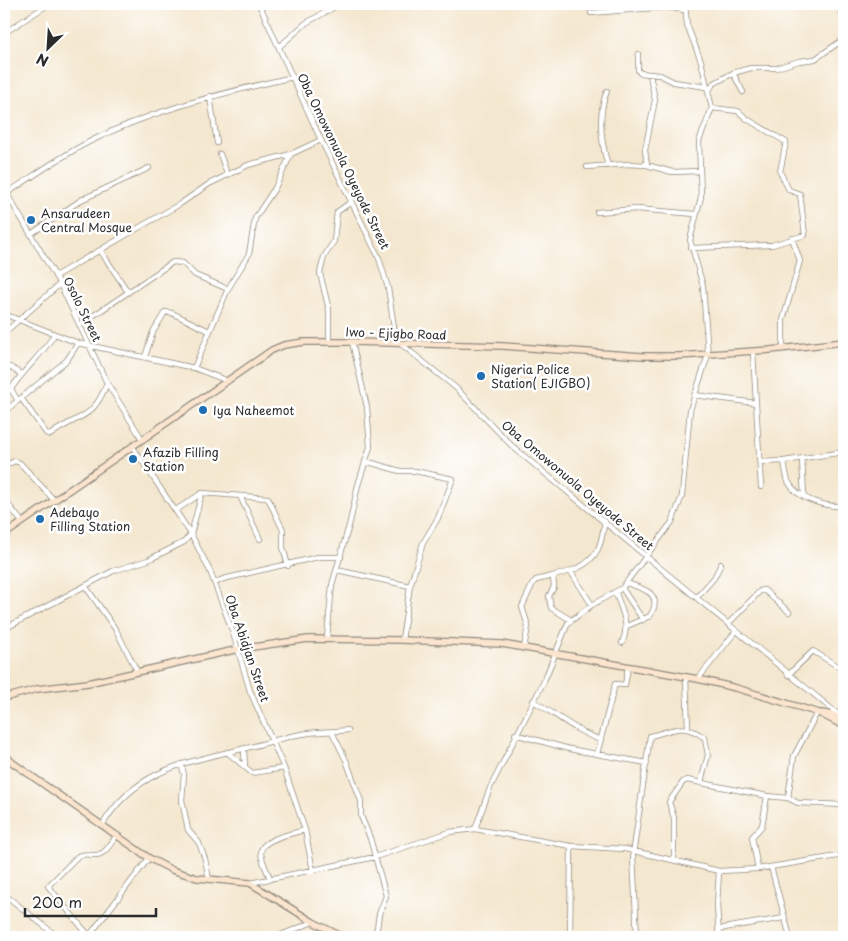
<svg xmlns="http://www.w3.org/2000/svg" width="848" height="941" font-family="'Playpen Sans',sans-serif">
  <rect width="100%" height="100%" fill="#fff"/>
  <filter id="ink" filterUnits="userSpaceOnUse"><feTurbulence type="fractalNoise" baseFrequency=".02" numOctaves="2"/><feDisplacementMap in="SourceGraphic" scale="10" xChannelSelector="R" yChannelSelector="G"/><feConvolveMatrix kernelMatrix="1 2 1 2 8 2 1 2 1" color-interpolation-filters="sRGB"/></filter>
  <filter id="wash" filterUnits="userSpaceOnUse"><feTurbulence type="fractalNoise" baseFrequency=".0096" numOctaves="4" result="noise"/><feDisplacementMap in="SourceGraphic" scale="20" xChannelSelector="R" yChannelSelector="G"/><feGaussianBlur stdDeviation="1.12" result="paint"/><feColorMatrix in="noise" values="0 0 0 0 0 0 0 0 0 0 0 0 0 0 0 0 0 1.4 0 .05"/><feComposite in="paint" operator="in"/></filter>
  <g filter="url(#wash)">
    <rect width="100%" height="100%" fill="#f4e7cf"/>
  </g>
  <g filter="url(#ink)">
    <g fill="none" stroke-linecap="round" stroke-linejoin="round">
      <defs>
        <path id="street" d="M259,4L321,140L379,258L388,288L396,340L456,388L513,447L839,715
          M838,4L844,19
          M591,13L666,7L685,10
          M4,33L49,4
          M280,46L306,23L340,4
          M638,54V70L640,73L660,75L674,82L706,87
          M733,73L743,92
          M607,91C597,115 601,142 608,166
          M708,92L713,84L733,73L751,68H776L799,61L815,59L844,39
          M210,96L217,143
          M220,154L227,174
          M647,165L645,150L655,100L650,75
          M587,167L627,164L647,165L672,172L700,171
          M4,189L60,284L107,383L142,439
          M4,195C34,176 63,154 95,139C156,109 227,92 293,77
          M597,212L637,209L695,214
          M31,234L81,200L149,168
          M691,248L772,245L805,235L800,194L789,190L780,172L786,142L747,119L738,111L712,108
          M100,250L128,292
          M55,276L180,204L209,184L248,165L291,154L321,140
          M4,314L78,343L194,368L228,381
          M81,324L173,262L183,263L195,275L228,289
          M4,333L60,284
          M329,342V310L320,273L324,257L334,241L337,212L351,202
          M783,349V320L800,261L792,238
          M753,352L761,487
          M145,357L153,332L165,312L172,313L209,331
          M4,367H10L21,374
          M194,368L228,289L249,254L255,218L275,188L291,154
          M694,395L756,403
          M21,398L46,433L50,435C78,414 93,421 107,383
          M18,401L11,389C24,369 42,355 54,335
          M4,412L67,360L78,343
          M132,446L191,534L210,571L233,633L250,691L284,768L305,830L313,871
          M842,452L844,467
          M802,459L804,496
          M365,461L400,471H415L453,479L438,518L423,543L410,586L402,640
          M784,461C785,467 786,475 788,481C797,500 826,507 844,506
          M760,462L784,461L844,452
          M4,466L15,461L20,463L53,499
          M240,496L260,539
          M4,499L22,522
          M176,510L202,493L268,498L283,530V547L288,566
          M337,570L410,586
          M571,572L592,605
          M553,576L554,587L549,596L551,608L571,620
          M215,583L223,579L318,557H341
          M626,583C644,589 664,593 650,616L627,626
          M86,587L116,630L137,671
          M622,588L643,620
          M616,593C621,610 631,625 622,643
          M697,597L714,578L721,564
          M728,624L760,591L764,590L789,612
          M4,629L113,571L148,560L184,542L191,534L202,493
          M327,638L332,585L350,522L358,485L370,447L367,407L352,342
          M524,648L528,626L522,607L533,583L536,580C558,574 587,572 598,549C602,541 603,530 605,521
          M788,675L813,651L844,670
          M686,677L688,728
          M698,679L736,631
          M533,701C556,714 577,732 601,740
          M332,732L346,760L361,801V816L370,838L386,896L379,914L377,928L372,937
          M515,734L569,749L647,763
          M244,749L245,767
          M227,752L252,773L284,768
          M597,754L615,684L625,685L628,667
          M181,764L184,774L182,800L188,830L199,843L205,859L209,879
          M788,798L794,756L817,713
          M103,824C136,769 188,762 246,748C265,744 283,737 302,734C317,731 333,732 348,730
          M475,829L490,788L544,681L568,623L592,605L622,588L672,522L682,496L690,410L708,355L703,286L690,240L701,197L699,141L712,108L701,61L687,25L685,4
          M674,859V818L669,802L683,782L687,780L767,796L788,798L798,803L844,805
          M771,867L790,937
          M758,869L752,837L762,826L767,796
          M719,871L717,905L719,937
          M270,878C267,871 261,860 261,852C261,839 294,833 305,830
          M250,883L375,857L450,832L475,829L571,846L625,849L719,871L758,869L844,855
          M4,894L58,937
          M718,931L724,928L784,918
          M89,936L48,886L78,856C85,853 87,855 94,855C105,856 111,843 117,835
          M89,936L149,858
          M276,937L313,922
          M570,937L571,846
          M637,937L633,855L650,736C674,731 681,721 705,738L708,755L701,782"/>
        <path id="secondary" d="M4,535L272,350L284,345L304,342H352L503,346L642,356H679L770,350L844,342
          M4,698L37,689L88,683L239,649L308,639L402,640L502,644L698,679L736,688L819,713L844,726
          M821,713L833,715L844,721
          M4,754L13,763L149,858L172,870L197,878L250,883L313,922L343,937"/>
      </defs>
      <!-- street casing -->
      <use href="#street" stroke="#90897d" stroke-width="6"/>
      <!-- secondary casing -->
      <use href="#secondary" stroke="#90897d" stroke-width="8"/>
      <!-- street -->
      <use href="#street" stroke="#fff" stroke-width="4.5"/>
      <!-- secondary -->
      <use href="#secondary" stroke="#fbe5cf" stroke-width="5.5"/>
    </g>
  </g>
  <!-- markers -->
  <g fill="#1f6fb2" stroke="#fff" stroke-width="2">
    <circle cx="31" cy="220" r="5"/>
    <circle cx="481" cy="376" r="5"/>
    <circle cx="203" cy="410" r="5"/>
    <circle cx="133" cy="459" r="5"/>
    <circle cx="40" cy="519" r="5"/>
  </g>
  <g text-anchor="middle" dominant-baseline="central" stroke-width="5" stroke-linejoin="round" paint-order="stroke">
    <!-- street labels -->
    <g font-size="12" fill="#2b2b2b" stroke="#fff">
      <text transform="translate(344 161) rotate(64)">Oba Omowonuola Oyeyode Street</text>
      <text transform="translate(83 309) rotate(64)">Osolo Street</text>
      <text transform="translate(396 333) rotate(2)">Iwo - Ejigbo Road</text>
      <text transform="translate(578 485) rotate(40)">Oba Omowonuola Oyeyode Street</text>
      <text transform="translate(248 648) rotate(71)">Oba Abidjan Street</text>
    </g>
    <!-- poi labels -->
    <g font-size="12" fill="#2b2b2b" stroke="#fff" text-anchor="start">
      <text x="41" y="213">Ansarudeen<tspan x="41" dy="14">Central Mosque</tspan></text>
      <text x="491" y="369">Nigeria Police<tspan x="491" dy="14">Station( EJIGBO)</tspan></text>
      <text x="213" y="410">Iya Naheemot</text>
      <text x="143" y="452">Afazib Filling<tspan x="143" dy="14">Station</tspan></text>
      <text x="50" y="512">Adebayo<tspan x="50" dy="14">Filling Station</tspan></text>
    </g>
  </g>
  <!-- margin -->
  <rect width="848" height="941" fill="none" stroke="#fff" stroke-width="20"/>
  <!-- north arrow -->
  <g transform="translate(48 48) rotate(205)" stroke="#ffffff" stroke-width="4" paint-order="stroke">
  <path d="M0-4L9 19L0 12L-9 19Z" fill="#2b2b2b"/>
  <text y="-8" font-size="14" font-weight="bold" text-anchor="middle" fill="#2b2b2b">N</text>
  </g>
  <!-- scale -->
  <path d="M25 908v8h131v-8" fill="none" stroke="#2b2b2b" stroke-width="2.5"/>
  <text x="32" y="908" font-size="15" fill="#2b2b2b" stroke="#ffffff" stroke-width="4" paint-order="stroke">200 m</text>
</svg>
